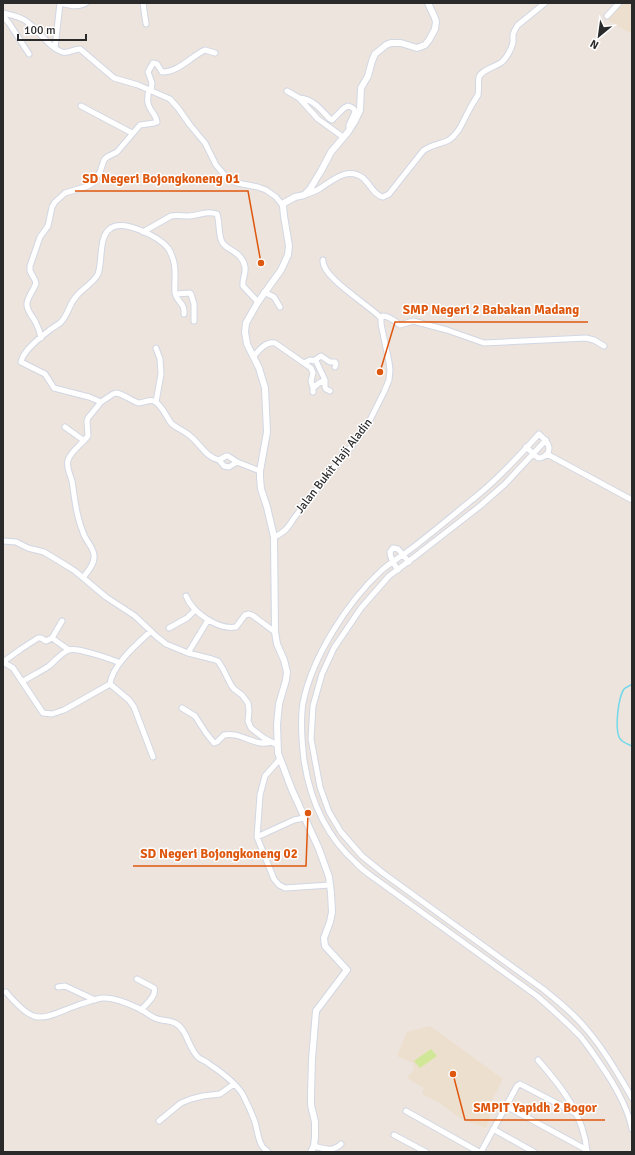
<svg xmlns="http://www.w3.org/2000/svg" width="635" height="1155" font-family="Signika,sans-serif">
  <rect width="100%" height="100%" fill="#ece4dd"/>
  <!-- education -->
  <path fill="#eddfcd" d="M619,3H632V34L606,19Z
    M430,1026L503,1079L489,1106L490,1117L486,1128L461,1119L440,1103L422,1094L424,1088L407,1078L414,1069L413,1063L397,1056L407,1032Z"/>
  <!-- pitch -->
  <path fill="#cfe797" d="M431,1049L437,1056L420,1068L414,1061Z"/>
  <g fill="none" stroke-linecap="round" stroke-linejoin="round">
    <!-- stream -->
    <path stroke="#74d8ea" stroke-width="1.5" d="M632,684C630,686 626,687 624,689C618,698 615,727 619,737C621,742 627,744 632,746"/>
    <defs>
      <path id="minor" d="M60,3C69,5 78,8 86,3
        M143,3L146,24
        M3,13C11,15 19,16 26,21C38,29 48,47 62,52C68,54 73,49 80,49L114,78L138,85L170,99L178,108L190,125L205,143L216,165L227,178L237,183L258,187L266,190L276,197L283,206
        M3,16L9,23L29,54
        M607,16L619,3
        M55,48L60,3
        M151,91L152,83L148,72L153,63L157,64L162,72C179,72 190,57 205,50L215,53
        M287,91L299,98L318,119L343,137
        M299,98C314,99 321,110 330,119L332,120L344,108L348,106L351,107L354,109L355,112L349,125V130
        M81,106L132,133
        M304,195C310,193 314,192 319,189C332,181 347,166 363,178C370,184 374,195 383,197L389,194L423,151C432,144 440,145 449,140C458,134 462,124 467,114C470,108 474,101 478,95C479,89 478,81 479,77C482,69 497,67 503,61C507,57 512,48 513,42C513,41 513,37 513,36C513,32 516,28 518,25L545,3
        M143,232L171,216C177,215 182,216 188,216C198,216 207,210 217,214C220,223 218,234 222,242C227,251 242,251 245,267C246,274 242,279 243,286L258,302
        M323,260C321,277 369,305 381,318
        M264,292L274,297L280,307
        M176,294L190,293L191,294L194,304V321
        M41,338C40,332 38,327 36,323C33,316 26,311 27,303C28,296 34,290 36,283L35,280L30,271V266L40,237L48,226L52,207L55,202L65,193L88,186L93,183L100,172L104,160L107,157L117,152L140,125L154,123L157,122C156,114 149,110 148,103C147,99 148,94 149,89
        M254,356C259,350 266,341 275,343L311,368L313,373L311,381L313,388V392
        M315,360L321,356L330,362H335L336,364L335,367
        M304,363L310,360L316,361L325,380V387L326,389L330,391
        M313,388L319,383L325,380
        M101,402L89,397L54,388L45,374L21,362C23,350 42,336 51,329C55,326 58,325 61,322C68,315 69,305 75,298C81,289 93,284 98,274C103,261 98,236 111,228C124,219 159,237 168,248C170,251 172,256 173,259C177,270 174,282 175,293C177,303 185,302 184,314
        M156,402L161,374L160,359L156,348
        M65,427L83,440
        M546,440L505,484L480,506L417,555L389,576L361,608L334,648L322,674L313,706L311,739L320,787L329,812L341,832L362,856L383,873L543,989C559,1002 575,1015 588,1031C605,1051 619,1075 632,1098
        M526,447L538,458C541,458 544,457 547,454C553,446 544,439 539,434C518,457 497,480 473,499C452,516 432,533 411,549C402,556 391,562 382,570C348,601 312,657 303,703C300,721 302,743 304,760C310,800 326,836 356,863C362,870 370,875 377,880L537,996C552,1009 566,1022 580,1036C590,1048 598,1061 607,1074C618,1091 628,1109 632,1129
        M547,454L632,500
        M219,460L226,456H228L237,462L260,471
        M274,537C285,532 288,528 294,518L358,438L369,422L384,392L389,380L390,370L389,362L381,324V318L383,316C389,316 395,321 400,325L413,321L447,330L484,343L586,338L594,340L604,346
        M3,541L16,542L28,548L44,552L67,566L75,571L106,597L135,616L156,636L166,644L188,653L212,659L218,661L223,669L231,685L234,689L242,695L248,703L249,711L248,721L251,728L264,738L277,745
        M398,570C394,564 390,559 390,552L393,548L398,549L409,562
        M83,578C87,572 95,564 94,556C94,548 87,542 84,535C76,516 75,500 72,481C70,474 66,467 68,460C71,451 82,444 88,436L87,421L88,418L101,402L113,394L116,393C124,394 133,402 139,403C144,403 149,399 154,401C162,405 166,416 171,423C176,428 183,430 189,435C200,443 205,457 219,460L224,466L229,467L237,462
        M186,596C193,613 218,630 236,627L245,615L249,614L252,615L275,632
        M62,621L52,638L69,650
        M169,628L187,618L195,610
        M188,653L208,620
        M3,662L13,668L43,713L52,714L64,710L110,684C112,665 138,643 151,631
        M3,662L21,649L38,638H41L46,641L52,638
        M22,682C31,676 40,672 49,666C55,661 61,653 69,650C76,647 111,659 120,663
        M110,684L129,700L134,707L153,757
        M182,708L195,716L206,733L214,743L217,742L224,735C240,731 256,748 272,742
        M280,759L265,776L260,795L257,837L274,879L279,885L285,888L330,885
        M257,837L294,820L304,818
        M137,979L154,988C157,996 146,1004 141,1010
        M58,987L65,986L95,1000
        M6,992C37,1029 41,1018 81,1004C88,1002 95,999 102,998C113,997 132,1005 142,1010C147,1013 150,1016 155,1018C161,1021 169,1020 175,1023C188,1030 188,1049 199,1058C202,1060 206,1061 209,1064C221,1072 238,1084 244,1097C248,1105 252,1114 255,1122C257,1129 258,1139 262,1146C263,1148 266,1150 268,1152
        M538,1060C561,1086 584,1115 587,1152
        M506,1106L587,1150
        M406,1111L479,1152
        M159,1121L181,1103L191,1099L203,1096L220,1094L234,1084
        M493,1129L534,1152
        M394,1135L426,1152
        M314,1146C324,1149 333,1152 341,1144
        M481,1152L517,1086L520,1084L577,1114"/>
      <path id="tertiary" d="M311,1152L314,1146L315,1137V1122L311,1105V1094L312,1059L316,1011L347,970L325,946L324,938L330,922L332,912L331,893L329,877L319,849L292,790L278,753L277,725L279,704L286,680L287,672L284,660L277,644L275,632L274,537L267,507L261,489L260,477V471L267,432L265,388L259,368L247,344L245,332L246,323L258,302L281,270L288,255L289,246L284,216L283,206L284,203L295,197L304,195L310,189L321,171L331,152L348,132L355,121L360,110L361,88L368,76L372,61L375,54L386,45L391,43H401L417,48L425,45L429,40L435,29L436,22L435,18L428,3"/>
    </defs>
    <!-- minor casing -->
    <use href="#minor" stroke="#d2d7e3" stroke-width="7"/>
    <!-- tertiary casing -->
    <use href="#tertiary" stroke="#d2d7e3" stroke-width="8"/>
    <!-- minor -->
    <use href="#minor" stroke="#fff" stroke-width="5"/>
    <!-- tertiary -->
    <use href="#tertiary" stroke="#fff" stroke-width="6"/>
  </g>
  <g text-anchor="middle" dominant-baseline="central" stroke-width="3" stroke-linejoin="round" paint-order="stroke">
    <!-- street labels -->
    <g font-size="12" fill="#2a2a2a" stroke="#fff">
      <text transform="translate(334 466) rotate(-52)">Jalan Bukit Haji Aladin</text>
    </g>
  </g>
  <!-- callouts -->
  <path fill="none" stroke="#de570e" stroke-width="1.5" d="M261 263L248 191H75M380 372L395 322H588M308 813L306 866H133M453 1074L465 1120H605"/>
  <g fill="#de570e" stroke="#fff" stroke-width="1.5">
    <circle cx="261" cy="263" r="4"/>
    <circle cx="380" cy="372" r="4"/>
    <circle cx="308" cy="813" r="4"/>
    <circle cx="453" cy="1074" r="4"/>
  </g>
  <g font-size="13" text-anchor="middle" font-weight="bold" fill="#de570e" stroke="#fff" stroke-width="3" stroke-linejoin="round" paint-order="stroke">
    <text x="161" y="183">SD Negeri Bojongkoneng 01</text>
    <text x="491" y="314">SMP Negeri 2 Babakan Madang</text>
    <text x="219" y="858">SD Negeri Bojongkoneng 02</text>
    <text x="535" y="1112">SMPIT Yapidh 2 Bogor</text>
  </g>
  <!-- border -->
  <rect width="635" height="1155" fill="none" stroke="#2a2a2a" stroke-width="8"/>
  <!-- north arrow -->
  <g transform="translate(599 36) rotate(209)" stroke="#ffffff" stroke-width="3" paint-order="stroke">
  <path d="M0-3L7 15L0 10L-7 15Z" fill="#2a2a2a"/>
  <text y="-6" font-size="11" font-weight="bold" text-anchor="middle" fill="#2a2a2a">N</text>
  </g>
  <!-- scale -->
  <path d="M18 34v6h68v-6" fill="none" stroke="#2a2a2a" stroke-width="2"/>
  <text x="24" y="34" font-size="12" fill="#2a2a2a" stroke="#ffffff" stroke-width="3" paint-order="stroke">100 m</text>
</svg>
